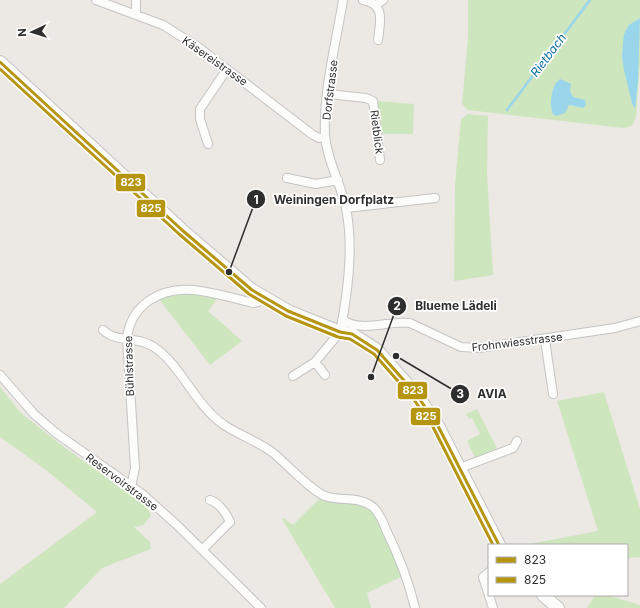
<svg xmlns="http://www.w3.org/2000/svg" width="640" height="608" font-family="Inter,sans-serif">
  <rect width="100%" height="100%" fill="#ece8e4"/>
  <!-- green -->
  <path fill="#cee6be" d="M468,0H640V63L636,117L632,126L623,128L468,110L462,104L468,39Z
    M376,101L414,104L413,134H380Z
    M467,114L488,116L487,173L493,275L454,281L455,184L461,120Z
    M182,293L199,294L218,298L208,311L242,341L210,365L159,299Z
    M0,387L20,412L60,444L146,506L151,515L144,525L134,527L150,542L151,549L102,568L64,608H0V584L97,512L46,470L0,437Z
    M604,392L640,509V557L627,558V545H524L598,531L557,401Z
    M477,409L498,450L475,458L467,441L480,434L472,418L469,419L466,414Z
    M321,497C340,501 362,501 376,516L402,572L403,576L367,593L371,608H335L282,519L283,518L293,525Z
    M595,595H607L640,605V608H587Z"/>
  <!-- water -->
  <path fill="#99d6ec" d="M640,18L638,81L635,109L632,103L624,70L622,57L623,43L624,34L629,25Z
    M560,79L571,84L570,91L573,97L585,100L586,104L584,108L569,105L565,113L556,116L553,114C549,105 551,85 560,79Z"/>
  <g fill="none" stroke-linecap="round" stroke-linejoin="round">
    <!-- stream -->
    <path stroke="#99d6ec" stroke-width="2.5" d="M507,110L590,0"/>
    <defs>
      <path id="minor" d="M96,0L163,25L198,47L313,135L319,138L325,137
        M136,0V15
        M363,0C386,4 380,22 378,40
        M376,5L383,0
        M328,94L366,98L373,101L380,160
        M208,144L200,119V109L227,69
        M287,178L316,184L338,180
        M346,208L435,198
        M343,320C362,333 389,320 410,323L461,347L479,348L615,328L640,321
        M103,330C116,343 138,336 154,347C182,366 194,404 224,425C239,435 257,441 272,452C287,464 309,489 325,496C341,502 360,495 374,508C380,514 384,524 387,532C400,558 408,579 415,608
        M340,332C348,293 354,248 346,208C341,184 327,161 325,135C323,92 336,43 343,0
        M545,340L553,394
        M315,362L325,375
        M0,375L34,414L56,433L141,493L177,525L261,608
        M293,376L315,362L340,332L344,330
        M460,468L513,448L517,441
        M131,487L135,468L127,338C131,305 160,287 193,290C213,292 233,298 253,303L258,302L262,297
        M202,550L230,522C227,514 218,502 210,500
        M489,572L483,577L493,608"/>
      <path id="secondary" d="M0,62L182,230L252,290L288,311L340,332L352,334L377,350L416,394L437,424L499,545
        M543,595L558,608"/>
    </defs>
    <!-- minor casing -->
    <use href="#minor" stroke="#c5c4c5" stroke-width="10"/>
    <!-- secondary casing -->
    <use href="#secondary" stroke="#c5c4c5" stroke-width="14"/>
    <!-- minor -->
    <use href="#minor" stroke="#fcfcfb" stroke-width="8"/>
    <!-- secondary -->
    <use href="#secondary" stroke="#fcfcfb" stroke-width="12"/>
    <defs>
      <path id="bus-1" d="M0,62L182,230L252,290L288,311L340,332L352,334L377,350L416,394L437,424L499,545"/>
      <path id="bus-2" d="M0,69L179,234L249,294L286,316L338,337L350,339L374,354L412,397L433,427L493,545"/>
    </defs>
    <!-- bus-1 casing -->
    <use href="#bus-1" stroke="#fff" stroke-width="6"/>
    <!-- bus-2 casing -->
    <use href="#bus-2" stroke="#fff" stroke-width="6"/>
    <!-- bus-1 -->
    <use href="#bus-1" stroke="#b69510" stroke-width="3"/>
    <!-- bus-2 -->
    <use href="#bus-2" stroke="#b69510" stroke-width="3"/>
  </g>
  <g text-anchor="middle" dominant-baseline="central" stroke-width="3.5" stroke-linejoin="round" paint-order="stroke">
    <!-- street labels -->
    <g font-size="11" fill="#2e2e2e" stroke="#fff">
      <text transform="translate(215 61) rotate(35)">Käsereistrasse</text>
      <text transform="translate(330 90) rotate(-83)">Dorfstrasse</text>
      <text transform="translate(377 132) rotate(83)">Rietblick</text>
      <text transform="translate(517 342) rotate(-7)">Frohnwiesstrasse</text>
      <text transform="translate(129 366) rotate(-92)">Bühlstrasse</text>
      <text transform="translate(122 482) rotate(37)">Reservoirstrasse</text>
    </g>
    <!-- water labels -->
    <g font-size="12" font-style="italic" fill="#0d6fa3" stroke="#fff">
      <text transform="translate(548 55) rotate(-53)">Rietbach</text>
    </g>
  </g>
  <!-- callouts -->
  <path fill="none" stroke="#2e2e2e" stroke-width="1.5" d="M229 272L256 199M371 377L397 306M396 356L460 394"/>
  <g fill="#2e2e2e" stroke="#fff" stroke-width="1.5">
    <circle cx="229" cy="272" r="4"/>
    <circle cx="371" cy="377" r="4"/>
    <circle cx="396" cy="356" r="4"/>
    <circle cx="256" cy="199" r="10"/>
    <circle cx="397" cy="306" r="10"/>
    <circle cx="460" cy="394" r="10"/>
  </g>
  <g font-size="12" text-anchor="middle" font-weight="bold" fill="#fff">
    <text x="256" y="204">1</text>
    <text x="397" y="310">2</text>
    <text x="460" y="398">3</text>
  </g>
  <g font-size="12" text-anchor="middle" font-weight="bold" fill="#2e2e2e" stroke="#fff" stroke-width="3.5" stroke-linejoin="round" paint-order="stroke">
    <text x="334" y="204">Weiningen Dorfplatz</text>
    <text x="456" y="310">Blueme Lädeli</text>
    <text x="492" y="398">AVIA</text>
  </g>
  <g stroke="#fff" stroke-width="1.5">
    <rect x="115" y="173" width="31" height="19" rx="4" fill="#b69510"/>
    <rect x="136" y="199" width="30" height="19" rx="4" fill="#b69510"/>
    <rect x="397" y="381" width="31" height="19" rx="4" fill="#b69510"/>
    <rect x="410" y="407" width="31" height="19" rx="4" fill="#b69510"/>
  </g>
  <g font-size="11" text-anchor="middle" font-weight="bold" fill="#fff">
    <text x="131" y="186">823</text>
    <text x="151" y="212">825</text>
    <text x="413" y="394">823</text>
    <text x="426" y="420">825</text>
  </g>
  <!-- legend -->
  <rect x="488" y="544" width="140" height="52" fill="#ffffff" stroke="#ababab"/>
  <rect x="496" y="557" width="20" height="6" fill="#b69510" stroke="#ababab"/>
  <text x="524" y="564" font-size="12" fill="#2e2e2e">823</text>
  <rect x="496" y="577" width="20" height="6" fill="#b69510" stroke="#ababab"/>
  <text x="524" y="584" font-size="12" fill="#2e2e2e">825</text>
  <!-- north arrow -->
  <g transform="translate(32 32) rotate(266)" stroke="#ffffff" stroke-width="3" paint-order="stroke">
  <path d="M0-3L7 15L0 10L-7 15Z" fill="#2e2e2e"/>
  <text y="-6" font-size="11" font-weight="bold" text-anchor="middle" fill="#2e2e2e">N</text>
  </g>
</svg>
